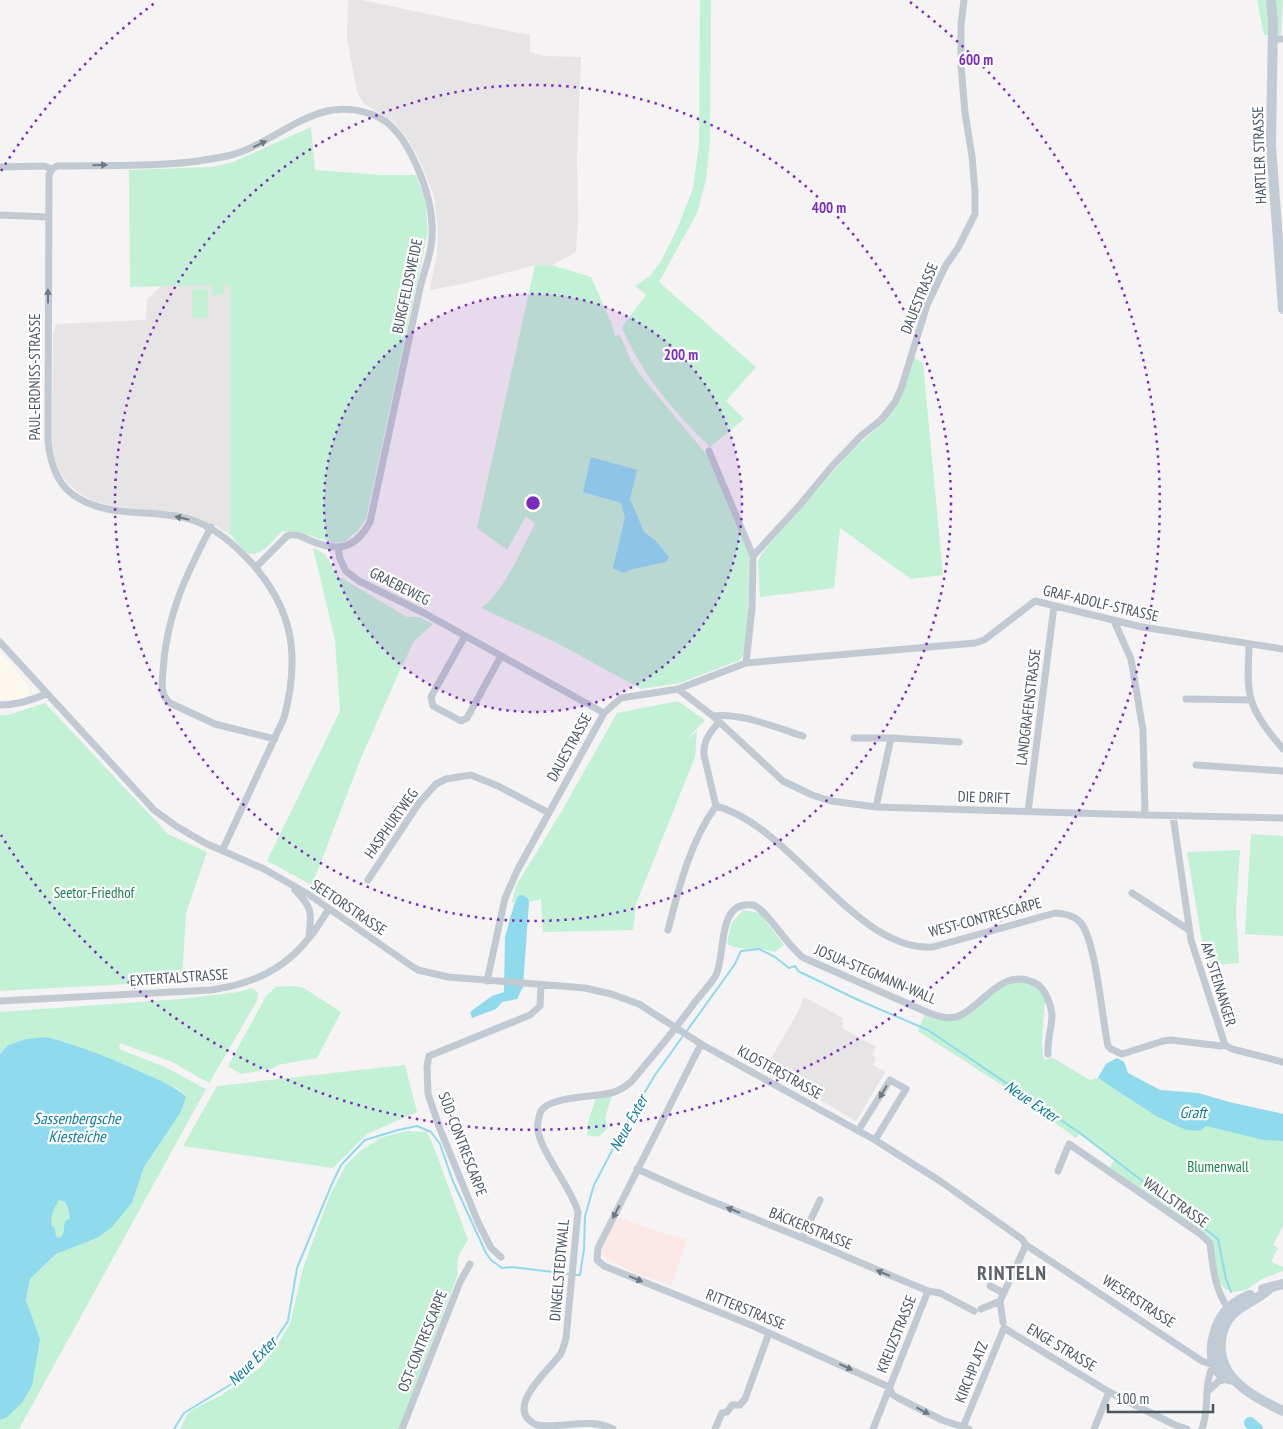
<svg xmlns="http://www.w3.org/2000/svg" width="1283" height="1429" font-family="'PT Sans Narrow',sans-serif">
  <rect width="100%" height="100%" fill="#f5f3f3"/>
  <!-- commercial -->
  <path fill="#fdf9ef" d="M0,651L26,683L30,689L29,695L22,699L0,700Z"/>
  <!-- education -->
  <path fill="#e6e4e5" d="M348,0H362L518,33L530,35V52L544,56L581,57L577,157L578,218L576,252L552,265H535L467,283L430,290L437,253L438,231L434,196L420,161L409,141L394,122L363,103L357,92L347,38Z
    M230,284V534L214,525L182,514L114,506L93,501L78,492L67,482L60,472L55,459L52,443L53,335L56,324L146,320L147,300L154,292L164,285Z
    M804,997L843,1018L841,1021L844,1023L842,1028L876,1047L872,1055L876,1058L873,1065L885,1072L856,1121L796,1086L800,1078L769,1062L799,1010Z"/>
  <!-- medical -->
  <path fill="#fce8e6" d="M616,1216L656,1231L687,1240L671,1285L632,1272L604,1257L602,1250Z"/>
  <!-- green -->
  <path fill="#c3f1d5" d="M700,0H711L710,139L706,180L697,213L659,282L756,367L726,401L744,419L710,447C675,413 640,373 622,327L646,295L635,286L650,276L661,261L678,227L693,188L699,144Z
    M1257,0H1283L1281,36L1264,35Z
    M311,127L315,170L382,175H416L425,200L428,231L366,519L358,530L346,541L334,543L296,531L281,532C273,540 260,560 246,552C240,548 235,539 230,534V285H224V295H213L212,285L130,287L129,170L212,167L233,162Z
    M535,265H552L591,277L611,322L615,336L620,335L631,361L641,376L707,455L749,555L748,619L745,653L740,660L680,683L641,689L555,642L481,608C501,596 524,546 535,524L526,516L507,550L477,528Z
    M192,289H208V318H192Z
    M913,357L923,363L943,575L911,579L840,528L834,588L760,597L758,561L762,553L851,451L882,424L896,404Z
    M313,548L325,554L338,576L407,617H419L433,624L414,641L400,670L361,758L312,885L267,861L340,711L335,640Z
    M678,701L705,720L684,742L697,731L695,757L636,904L633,930L543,932L541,899L529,902L528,898L518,896L515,903L512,902L516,886L563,809L617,713Z
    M45,703L168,834L207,852L186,913L182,981L0,991V715H8Z
    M1251,834L1283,836V936L1245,934Z
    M1240,850L1236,912L1239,963L1206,966L1187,852Z
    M743,910L760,913L784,945L775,952C761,947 738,951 727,944L731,924Z
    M1030,981L1041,987L1045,999L1042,1042L1043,1057L1046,1060L1051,1057L1090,1080L1098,1078L1106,1064L1117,1058L1124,1062L1128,1073L1160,1090L1198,1093L1229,1102L1283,1114V1226L1273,1245L1278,1248L1271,1262L1283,1267V1271L1262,1279L1246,1290L1233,1292L1225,1289L1215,1277L1214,1244L1110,1168L1114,1160L1079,1134L1076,1138L1014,1093L918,1031L926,1011L957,1016L1008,982Z
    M290,986L302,987L341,1012L317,1058L278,1065L271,1069L241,1074L228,1066L266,996L276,987Z
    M251,988L258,992L257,1001L209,1083L172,1062L120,1043L119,1049L165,1067L206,1089L19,1429H0V1420L6,1418L40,1339L26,1300L30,1279L56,1254L97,1238L132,1203L144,1167L181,1112L186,1097L178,1089L123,1064L66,1042L46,1037L26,1039L8,1045L0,1054V1012L181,999L239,992Z
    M405,1065L417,1112L367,1134L333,1168L183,1146L217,1086Z
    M612,1095L605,1118L608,1127C602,1135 598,1139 587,1135L588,1122L596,1098Z
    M406,1131L427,1132L432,1142L468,1240C460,1251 455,1260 458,1274L399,1429H180L188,1413L201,1405L220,1396L261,1367L280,1341L291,1321L303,1268L330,1195L346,1165L359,1152L380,1138Z
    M58,1200L65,1202L68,1208L70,1218L64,1227L63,1234L60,1238L56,1236L55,1228L52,1226C50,1217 54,1209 58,1200Z"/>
  <!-- water -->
  <path fill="#90daee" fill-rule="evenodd" d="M591,457L637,470L630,499L644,532L656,541L669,557L666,562L633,569L623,573L613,568L625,517L621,503L583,492Z
    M522,895L528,898L529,902L523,987L517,999L502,1002L496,1009L472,1018L470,1012L492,996L504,992L505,937L514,905L518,896Z
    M46,1037C79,1045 112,1059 143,1073C158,1080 174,1085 186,1097L181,1112L144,1167L132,1203L112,1227L97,1238L56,1254L30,1279L26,1300L40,1339L32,1386L22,1403L6,1418L0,1420V1054L8,1045L26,1039ZM59,1200L65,1202L68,1208L70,1218L65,1221L63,1234L60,1238L56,1236L55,1228L52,1226C50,1217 54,1208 59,1200Z
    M1117,1058L1124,1062L1128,1073L1160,1090L1198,1093L1229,1102L1283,1114V1141L1264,1140L1206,1126L1200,1131L1186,1130L1156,1116L1098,1078L1106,1064Z"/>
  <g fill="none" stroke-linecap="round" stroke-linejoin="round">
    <!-- stream -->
    <path stroke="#90daee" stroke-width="2" d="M686,1032L735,964L741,951L759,949L775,957L789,968L795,966L798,971L856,999L928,1030L1080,1133L1218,1239L1226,1279L1231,1292
      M574,1275H580L584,1249L585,1216L594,1185L626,1124L655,1075L683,1036
      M174,1429L184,1413L238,1380L272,1345L288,1321L297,1268L331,1186L341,1165L365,1140L398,1130L417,1126L431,1132L440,1144L452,1179L486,1253L491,1260L502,1268L512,1267L569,1274"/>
    <!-- river -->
    <path stroke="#90daee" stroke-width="12" d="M1250,1423L1257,1429"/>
    <!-- street -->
    <path stroke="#c1cad2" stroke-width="7" d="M1273,39H1283
      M0,167L44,166L52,169
      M52,169L57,166H61C116,165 173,168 227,156C263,148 291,120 327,111C346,107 368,110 385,121C411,140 431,194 432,225C434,248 425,267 420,288L370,522C355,550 337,552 309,540C301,536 295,533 287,536L256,567
      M52,169L49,175L48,440C50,463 57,486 78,498C111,518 154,509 189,519C212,526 229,540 246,557C293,606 301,654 284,718L222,851
      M0,215L48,217
      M709,451L753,556
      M211,527C186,575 166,616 163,671C162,683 160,695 170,703L215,724L275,739
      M338,548L340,559L346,571L359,581L424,613L604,713
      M1114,621L1131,659L1143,730L1145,815
      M465,636L431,697L433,706L461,721L467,718L501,656
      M0,642L154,810L176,826L205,843L264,869L308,894L413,967L418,970L448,977L585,988L611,994L639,1004L701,1044L875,1140L940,1181L1022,1239L1026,1245L1202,1361L1213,1365C1203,1387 1210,1407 1202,1429
      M1249,644C1249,662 1246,682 1251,699C1256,717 1271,735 1283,749
      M746,663L975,643L984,640L1035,601L1142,627L1283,649
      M678,689L713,716L783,781L812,795L831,801L876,807L1145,815L1283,818
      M1186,699L1251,700
      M0,705C17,705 30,701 46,694
      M713,716C740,712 777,728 803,736
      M854,738H891
      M1196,765L1283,771
      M716,806C793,826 854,952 933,947L1055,913C1065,914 1073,915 1080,922C1096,939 1102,1019 1108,1046L1111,1049L1122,1054L1163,1041L1171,1040L1221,1046L1225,1045L1232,1049L1283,1062
      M716,806L704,755C703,741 710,732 719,722
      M876,807L891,738L959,742
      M1028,812L1054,606
      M1173,816L1191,940L1225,1045
      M368,880L419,803L436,784L446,779L471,775L498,786L549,813
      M295,890C312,907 312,912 309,936
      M1132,893L1189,930
      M668,930C679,887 690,842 716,806
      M487,981L505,898L518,869L604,713L621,698L678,689L746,663L752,608L753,556L799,506L833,465L862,435L881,420L895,402L901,389L927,305L946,265L958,248L975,214V192L972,156L965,113L961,65V25L964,0
      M0,1001L211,990C251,984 283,971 309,938C317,929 322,919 329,909
      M701,1044L598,1248L597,1260L604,1266L751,1325L889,1387
      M858,1131L890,1080L906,1089L875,1140
      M637,1169L689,1192L812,1242L887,1274L928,1291L940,1293L974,1311
      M1058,1171L1069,1144L1199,1233L1210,1243C1213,1267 1214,1288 1228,1308
      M802,1238L820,1200
      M501,1257L491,1248L478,1222L440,1129L428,1094L427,1067L429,1056L530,1015L540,1006L541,985
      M990,1286L1004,1293
      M981,1309L1000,1301
      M1003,1322L1000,1301L1026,1245
      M889,1387L893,1395L900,1399L942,1420L969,1429
      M1207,1392L1219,1381L1227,1379
      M963,1427L1004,1328L1109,1392L1175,1425L1187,1429
      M402,1429L460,1282L470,1264
      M613,1429C589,1417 561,1429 537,1425C502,1409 548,1371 559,1356C563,1351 564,1345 566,1338L578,1212C572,1187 533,1144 538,1122C539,1118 539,1114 541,1111C550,1096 595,1097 611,1093C619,1091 625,1087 631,1082C653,1056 675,1030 695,1002C702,993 711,984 716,975C726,956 716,900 752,905C765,906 788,948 804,958L929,1013C939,1016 948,1020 959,1016C985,1004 1001,967 1035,983C1045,988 1051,1004 1052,1015C1052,1028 1047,1040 1048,1054
      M715,1429L722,1413L727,1412L732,1405H740L745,1399L769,1333
      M873,1429L928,1291
      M1094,1429L1109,1392"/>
    <!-- secondary -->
    <path stroke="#c1cbd6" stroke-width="10" d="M1271,0L1273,22L1271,145L1283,309
      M1263,1289L1283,1284
      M1269,1289C1258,1300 1241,1304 1231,1316C1225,1323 1222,1332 1221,1341C1217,1378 1253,1397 1283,1411
      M1234,1380C1202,1376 1210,1332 1224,1313C1231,1304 1240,1299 1250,1295"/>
  </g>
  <!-- one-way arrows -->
  <defs><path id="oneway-solid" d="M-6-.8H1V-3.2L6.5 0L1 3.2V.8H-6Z" transform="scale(1.25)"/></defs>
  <g fill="#6e7983">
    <use href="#oneway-solid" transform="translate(260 144) rotate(-26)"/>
    <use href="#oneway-solid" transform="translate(100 165) rotate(-1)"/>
    <use href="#oneway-solid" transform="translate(48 296) rotate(-90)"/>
    <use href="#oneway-solid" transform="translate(182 518) rotate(-167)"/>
    <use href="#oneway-solid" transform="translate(883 1092) rotate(121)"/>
    <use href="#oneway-solid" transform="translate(733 1210) rotate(-158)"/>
    <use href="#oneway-solid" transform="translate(616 1212) rotate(117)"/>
    <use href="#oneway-solid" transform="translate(883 1273) rotate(-157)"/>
    <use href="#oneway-solid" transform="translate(636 1279) rotate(22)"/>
    <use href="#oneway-solid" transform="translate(846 1367) rotate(25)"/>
    <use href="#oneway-solid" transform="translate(923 1411) rotate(28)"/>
  </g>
  <!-- distance rings -->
  <circle cx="533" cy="503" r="209" fill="#7b2cbf" fill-opacity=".12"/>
  <g fill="none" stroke="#7b2cbf" stroke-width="2.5" stroke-dasharray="2.5 5">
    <circle cx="533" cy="503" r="209"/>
    <circle cx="533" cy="503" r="418"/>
    <path d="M1 171A627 627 0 0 1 156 2M910 2A627 627 0 1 1 1 835"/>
  </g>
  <g text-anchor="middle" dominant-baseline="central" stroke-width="4.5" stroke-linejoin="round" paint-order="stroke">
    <!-- street labels -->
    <g font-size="15" fill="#4a5661" stroke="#fff">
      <text transform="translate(1259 155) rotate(-92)">HARTLER STRASSE</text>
      <text transform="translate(407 286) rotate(-78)">BURGFELDSWEIDE</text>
      <text transform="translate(919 298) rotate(-68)">DAUESTRASSE</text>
      <text transform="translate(34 377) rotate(-90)">PAUL-ERDNISS-STRASSE</text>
      <text transform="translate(400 586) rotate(27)">GRAEBEWEG</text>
      <text transform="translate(1101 603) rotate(13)">GRAF-ADOLF-STRASSE</text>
      <text transform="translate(1028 707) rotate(-83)">LANDGRAFENSTRASSE</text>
      <text transform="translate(569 747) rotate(-61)">DAUESTRASSE</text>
      <text transform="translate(984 797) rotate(2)">DIE DRIFT</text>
      <text transform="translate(391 823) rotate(-55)">HASPHURTWEG</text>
      <text transform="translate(349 907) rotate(34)">SEETORSTRASSE</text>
      <text transform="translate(985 917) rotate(-15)">WEST-CONTRESCARPE</text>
      <text transform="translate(876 974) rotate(23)">JOSUA-STEGMANN-WALL</text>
      <text transform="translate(179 977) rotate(-4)">EXTERTALSTRASSE</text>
      <text transform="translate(1219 984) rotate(73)">AM STEINANGER</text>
      <text transform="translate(780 1072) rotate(29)">KLOSTERSTRASSE</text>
      <text transform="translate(463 1144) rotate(69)">SÜD-CONTRESCARPE</text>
      <text transform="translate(1176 1202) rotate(35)">WALLSTRASSE</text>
      <text transform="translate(811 1228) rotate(22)">BÄCKERSTRASSE</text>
      <text transform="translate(559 1270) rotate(-85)">DINGELSTEDTWALL</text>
      <text transform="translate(1139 1301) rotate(33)">WESERSTRASSE</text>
      <text transform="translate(746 1309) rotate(22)">RITTERSTRASSE</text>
      <text transform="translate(896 1334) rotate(-68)">KREUZSTRASSE</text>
      <text transform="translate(422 1341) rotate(-68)">OST-CONTRESCARPE</text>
      <text transform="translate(1062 1347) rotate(31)">ENGE STRASSE</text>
      <text transform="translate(971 1372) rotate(-68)">KIRCHPLATZ</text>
    </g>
    <!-- park labels -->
    <g font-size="15" fill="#17864f" stroke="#fff">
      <text x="94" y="892">Seetor-Friedhof</text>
      <text x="1218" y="1166">Blumenwall</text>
    </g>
    <!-- water labels -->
    <g font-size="16" font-style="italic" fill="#0c7c9b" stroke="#fff">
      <text transform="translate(1032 1101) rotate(34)">Neue Exter</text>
      <text x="1193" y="1112">Graft</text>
      <text x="77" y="1118">Sassenbergsche<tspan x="77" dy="18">Kiesteiche</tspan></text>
      <text transform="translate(628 1123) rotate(-61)">Neue Exter</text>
      <text transform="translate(252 1361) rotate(-45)">Neue Exter</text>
    </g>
    <!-- district labels -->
    <g font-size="20" font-weight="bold" letter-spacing="1" fill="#5f6368" stroke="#fff">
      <text x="1012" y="1273">RINTELN</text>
    </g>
  </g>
  <circle cx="533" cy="503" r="8" fill="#7b2cbf" stroke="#fff" stroke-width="2.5"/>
  <g font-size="15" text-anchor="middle" font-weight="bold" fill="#7b2cbf" stroke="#fff" stroke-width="4.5" stroke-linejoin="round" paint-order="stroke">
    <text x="976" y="65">600 m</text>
    <text x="829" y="213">400 m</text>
    <text x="681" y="360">200 m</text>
  </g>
  <!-- scale -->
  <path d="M1108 1404v8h105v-8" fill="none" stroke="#4a5661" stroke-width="2.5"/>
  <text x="1116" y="1404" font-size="15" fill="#4a5661" stroke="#ffffff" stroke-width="4" paint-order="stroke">100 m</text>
</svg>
